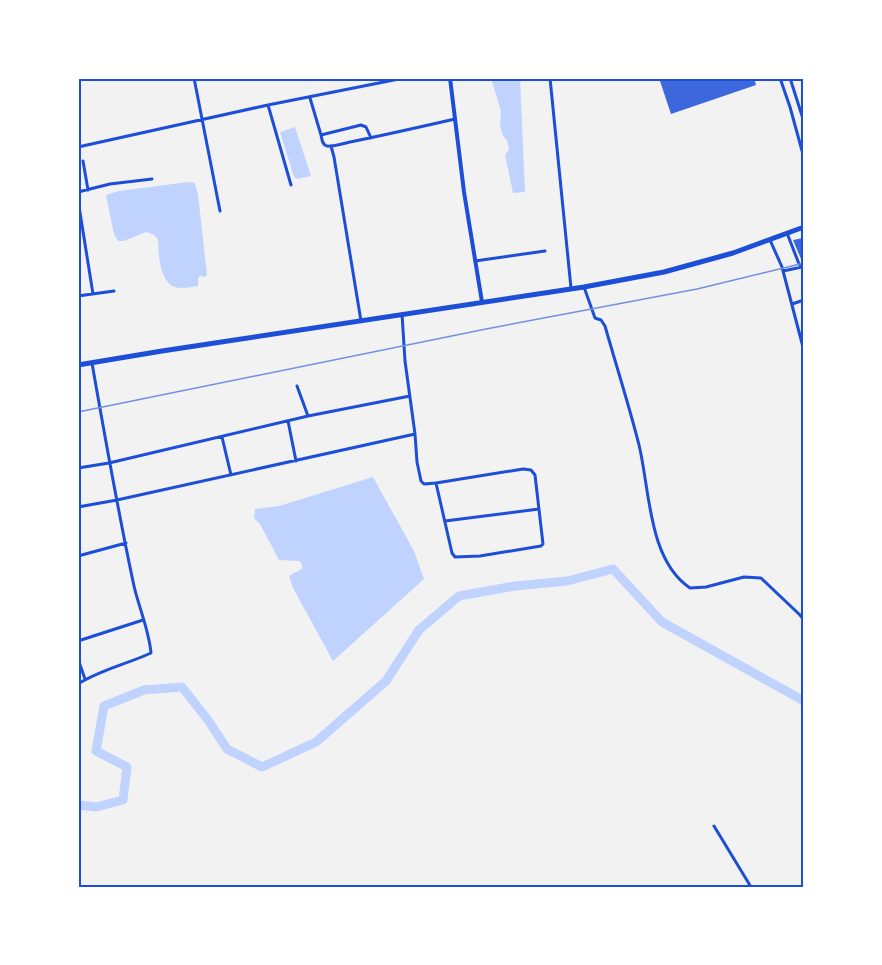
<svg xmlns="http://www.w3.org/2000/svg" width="882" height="965" font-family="Karla,sans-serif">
  <rect width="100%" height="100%" fill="#f2f2f2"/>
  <!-- water -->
  <path fill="#bfd3fe" d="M491,78H520L525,192L513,193L505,155L509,150L507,140L503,136L500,125L501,111Z
    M295,127L311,176L297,179L294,177L280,132Z
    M188,182L195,183L198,195L207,275L205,277L200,276L198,278V286C191,287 182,289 175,287C164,284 159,264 159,254C158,250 159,244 158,240C156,235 151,233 146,232L124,241H118L114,234L106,195L119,191Z
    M373,477L414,551L424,579L333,661L293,588L289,576L303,568L300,561L279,560L260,524L254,518L255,509L279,506Z"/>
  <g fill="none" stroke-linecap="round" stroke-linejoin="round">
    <!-- river -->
    <path stroke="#bfd3fe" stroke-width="9" d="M78,805L96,807L123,800L127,767L96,751L104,706L144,690L182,687L208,720L227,749L262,767L316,742L386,681L419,630L459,596L515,586L567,581L613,569L662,622L804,701"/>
  </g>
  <!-- building -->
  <path fill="#3d67dc" d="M659,78H754L756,85L671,114Z
    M803,238L804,258L801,259L793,240Z"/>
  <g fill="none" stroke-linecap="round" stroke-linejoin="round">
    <!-- minor -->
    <path stroke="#1d4ed8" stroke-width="3" d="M194,78L220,211
      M550,78L571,288
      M780,78L790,107L804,158
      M790,78L804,122
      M310,98L321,135
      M268,105L291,185
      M371,138L366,127L361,125L321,135C322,139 322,145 327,146C332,147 345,143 350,142C385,135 420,127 455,119
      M331,146L334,157L361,321
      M78,147L268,105L404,78
      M83,161L88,190
      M78,192L110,184L152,179
      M78,200L93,294
      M787,233L799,264L804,269
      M770,240L782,267L804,351
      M475,261L545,251
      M783,271L802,267
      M584,287L595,318L601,320L605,326C616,365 629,405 639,445C650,490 648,560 690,588L706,587L744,577L761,578L800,615L804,620
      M78,296L114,291
      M792,304L804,300
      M402,314L405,361L415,434L417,462L421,481L424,484L436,483L523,469L531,470L535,475L543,544L541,546L480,556L455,557L452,553L436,483
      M297,386L308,416
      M288,421L296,461
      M222,437L231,475
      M78,468L109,463L308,416L410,396
      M78,507L117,500L415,434
      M445,521L539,509
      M78,556L126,543
      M78,641L143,620
      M78,659L85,679
      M78,684C100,670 127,664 151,653C149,630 139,608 134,586C118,512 105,437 92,363
      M714,826L751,887"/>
    <!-- tertiary -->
    <path stroke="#1d4ed8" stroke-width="4" d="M450,78L464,192L482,302"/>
    <!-- trunk -->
    <path stroke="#1d4ed8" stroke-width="5" d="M78,365L162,351L584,287L664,272L733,253L804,227"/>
    <!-- rail -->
    <path stroke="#7290e2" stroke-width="1.5" d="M78,412L486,329L697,289L804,263"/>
  </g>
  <!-- border -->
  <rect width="882" height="965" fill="none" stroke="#ffffff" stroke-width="159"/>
  <rect x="80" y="80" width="722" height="806" fill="none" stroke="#1d4ed8" stroke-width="2"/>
</svg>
